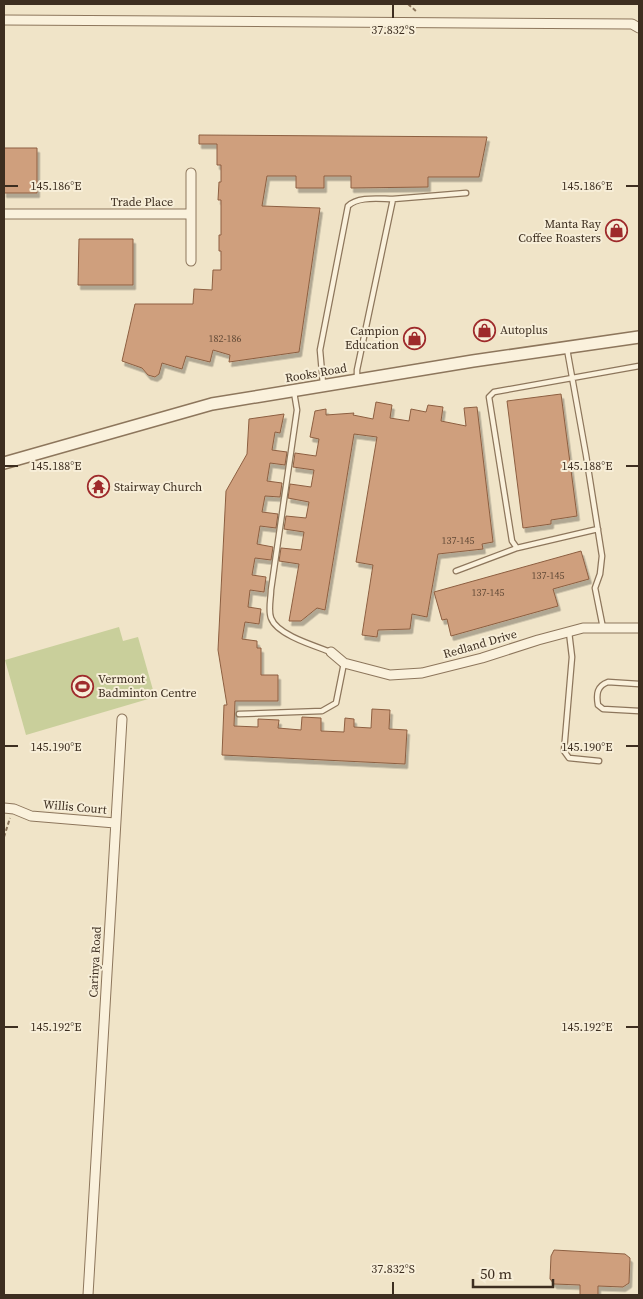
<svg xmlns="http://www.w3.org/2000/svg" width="643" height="1299" font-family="'Source Serif 4',serif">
  <defs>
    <filter id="shadow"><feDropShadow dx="2.5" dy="4.5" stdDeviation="0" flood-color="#0004"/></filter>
  </defs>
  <rect width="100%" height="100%" fill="#f0e4c8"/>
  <!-- green -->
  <path fill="#c9cf9b" d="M119,627L123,641L138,637L155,697L26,735L5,660Z"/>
  <!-- building -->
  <path fill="#cf9f7d" stroke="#8d5f41" filter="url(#shadow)" d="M199,135L487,137L479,177H428V187L351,188V176H324V188H296V176H267L262,206L320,208L299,352L229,362L230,355L213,350L210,362L186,356L182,369L162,363L159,374L155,377L148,375L142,368L122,361L135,304H193L194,289L212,290L213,270H221V251H219V235H221V200H218L219,182H221V165H217V144H199Z
    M4,148H37V193H4Z
    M79,239H133V285H78Z
    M561,394L577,516L551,520V524L523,528L507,401Z
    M376,402L392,405L390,418L409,421L411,409L426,412L428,405L443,407L441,421L466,426L464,408L477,407L493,542L482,544L483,549L438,554L427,617L412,614L410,629L378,630L377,637L362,635L373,565L356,562L377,437L354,434L325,610L317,608L301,621H289L299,564L279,561L281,548L301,550L304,532L284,529L286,516L306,518L309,502L288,498L290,484L311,487L314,470L293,467L295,453L316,456L319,439L310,437L315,411L326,409V415L354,413L353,415L373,419Z
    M284,414L280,433L275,432L272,450L287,452L285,465L270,463L267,481L282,483L280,497L265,496L262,512L278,514L276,528L260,526L257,544L273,547L271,560L255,558L252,575L266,577L264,592L250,590L248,607L261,609L259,624L245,622L242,639L257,641V648H261V675H278V701H235L234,726L258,727V719L279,720L278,728L301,730L302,717L321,718V731L344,732L345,718L354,719V727L371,728L372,709L390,710L389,729L407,730L405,764L222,755L224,705H227L218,650L226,491L247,454L249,419Z
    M581,551L589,579L553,589L558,606L451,636L447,619L442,620L434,592Z
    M554,1250L625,1254L630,1258L629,1283L623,1287L598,1286V1295H580V1285L554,1284L550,1279L551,1256Z"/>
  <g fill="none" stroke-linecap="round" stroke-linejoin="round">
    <defs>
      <path id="service" d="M393,199L466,193
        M567,349L586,455L602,556L600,574L595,588L603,628
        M323,384L320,350L348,206C358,196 379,199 393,199L357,370V379
        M294,392L297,410L271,590C271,598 268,610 271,618C277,635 315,646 331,652
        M598,529L517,548L512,541L489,397L494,392L639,366
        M456,571L517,548
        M569,632L572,657L564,751L569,758L599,761
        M639,684L608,682C597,686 596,694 598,705L603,709L639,711
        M239,714L322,711L336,703L344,663"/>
      <path id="minor" d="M4,20L632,24L639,28
        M191,173V261
        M4,214H191
        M331,652L344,663L390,675L422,673L482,658L538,640L583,628H639
        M4,808L14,809L31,816L115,823
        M88,1295L122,719"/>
      <path id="tertiary" d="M4,463L212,404L473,361L639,337"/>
    </defs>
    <!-- service casing -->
    <use href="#service" stroke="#8d765c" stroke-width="7"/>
    <!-- minor casing -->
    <use href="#minor" stroke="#8d765c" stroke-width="11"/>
    <!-- tertiary casing -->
    <use href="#tertiary" stroke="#8d765c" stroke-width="14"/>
    <!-- path -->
    <path stroke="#8d765c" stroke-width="2" stroke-dasharray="4 2.5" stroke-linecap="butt" d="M408,4L417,12
      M4,837L10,818"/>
    <!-- service -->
    <use href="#service" stroke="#faf1dc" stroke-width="4.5"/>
    <!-- minor -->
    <use href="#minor" stroke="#faf1dc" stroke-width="9"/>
    <!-- tertiary -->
    <use href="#tertiary" stroke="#faf1dc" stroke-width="11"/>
  </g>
  <!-- ticks -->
  <path fill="none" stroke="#3d2e20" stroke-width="2" d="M393,5V18M5,186H18M626,186H638M5,466H18M626,466H638M5,746H18M626,746H638M5,1027H18M626,1027H638M393,1282V1294"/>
  <!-- icons -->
  <defs>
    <symbol id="shop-ring" viewBox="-11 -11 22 22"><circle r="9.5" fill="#f7eed8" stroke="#9e2a2b" stroke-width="1.5"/><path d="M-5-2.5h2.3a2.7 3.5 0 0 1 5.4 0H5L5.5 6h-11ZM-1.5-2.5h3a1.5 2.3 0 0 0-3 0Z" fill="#9e2a2b"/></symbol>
    <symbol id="temple-ring" viewBox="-11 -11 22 22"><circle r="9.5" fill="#f7eed8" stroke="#9e2a2b" stroke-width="1.5"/><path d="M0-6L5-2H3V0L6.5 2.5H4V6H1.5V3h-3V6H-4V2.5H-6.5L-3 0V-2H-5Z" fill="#9e2a2b"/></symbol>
    <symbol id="stadium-ring" viewBox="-11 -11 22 22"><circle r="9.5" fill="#f7eed8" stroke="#9e2a2b" stroke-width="1.5"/><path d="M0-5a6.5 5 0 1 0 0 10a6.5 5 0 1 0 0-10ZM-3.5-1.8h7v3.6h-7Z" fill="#9e2a2b"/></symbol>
  </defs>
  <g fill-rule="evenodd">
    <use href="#shop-ring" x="604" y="218" width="25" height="25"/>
    <use href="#shop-ring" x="472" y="318" width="25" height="25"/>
    <use href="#shop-ring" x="402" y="326" width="25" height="25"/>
    <use href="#temple-ring" x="86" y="474" width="25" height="25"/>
    <use href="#stadium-ring" x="70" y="674" width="25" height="25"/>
  </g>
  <g text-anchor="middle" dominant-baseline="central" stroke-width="4" stroke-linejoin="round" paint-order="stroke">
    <!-- number labels -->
    <g font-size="10" fill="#624a37">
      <text x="225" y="338">182-186</text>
      <text x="458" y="540">137-145</text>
      <text x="548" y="575">137-145</text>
      <text x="488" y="592">137-145</text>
    </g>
    <!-- street labels -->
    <g font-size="12" fill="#3d2e20" stroke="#f7eed8">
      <text x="142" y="202">Trade Place</text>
      <text transform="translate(316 373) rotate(-10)">Rooks Road</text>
      <text transform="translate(480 644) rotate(-16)">Redland Drive</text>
      <text transform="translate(75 807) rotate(5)">Willis Court</text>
      <text transform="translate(95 962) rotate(-87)">Carinya Road</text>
    </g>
    <!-- poi labels -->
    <g font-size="12" fill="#3d2e20" stroke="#f7eed8" text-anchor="start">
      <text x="601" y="224" text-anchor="end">Manta Ray<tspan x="601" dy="14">Coffee Roasters</tspan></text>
      <text x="500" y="330">Autoplus</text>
      <text x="399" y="331" text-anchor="end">Campion<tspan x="399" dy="14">Education</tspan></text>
      <text x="114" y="487">Stairway Church</text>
      <text x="98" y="679">Vermont<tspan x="98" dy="14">Badminton Centre</tspan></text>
    </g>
  </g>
  <g font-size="12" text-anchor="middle" fill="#3d2e20" stroke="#f7eed8" stroke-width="4" stroke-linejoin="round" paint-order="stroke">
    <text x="393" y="34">37.832°S</text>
    <text x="587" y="190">145.186°E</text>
    <text x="56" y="190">145.186°E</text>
    <text x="587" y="470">145.188°E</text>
    <text x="56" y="470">145.188°E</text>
    <text x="587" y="751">145.190°E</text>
    <text x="56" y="751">145.190°E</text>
    <text x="56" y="1031">145.192°E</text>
    <text x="587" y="1031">145.192°E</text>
    <text x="393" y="1273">37.832°S</text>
  </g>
  <!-- border -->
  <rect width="643" height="1299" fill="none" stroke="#3d2e20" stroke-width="10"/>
  <!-- scale -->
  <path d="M473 1279v8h80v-8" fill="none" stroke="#3d2e20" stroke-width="2.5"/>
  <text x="480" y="1279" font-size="15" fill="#3d2e20" stroke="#f7eed8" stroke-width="4" paint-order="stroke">50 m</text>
</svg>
